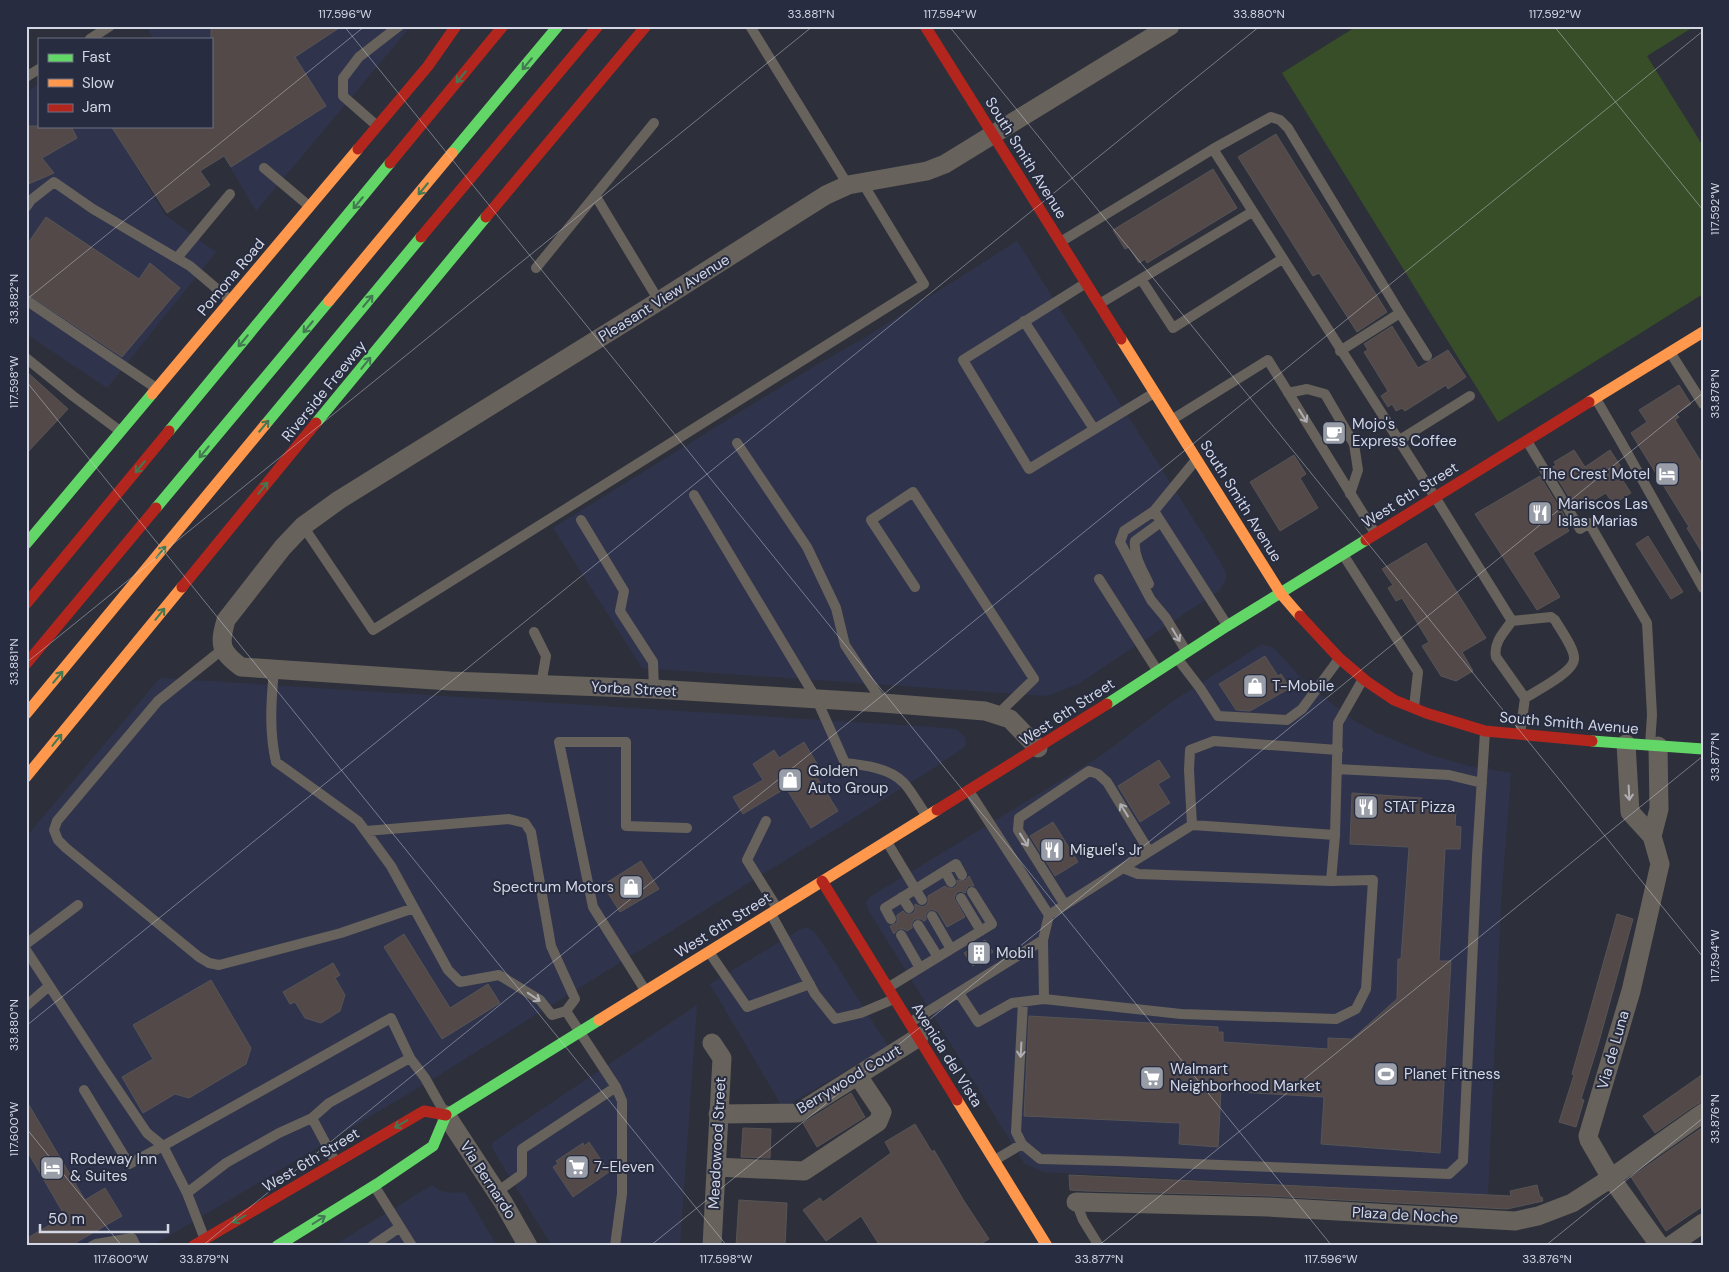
<svg xmlns="http://www.w3.org/2000/svg" width="1729" height="1272" font-family="'DM Sans',sans-serif">
  <rect width="100%" height="100%" fill="#2d303a"/>
  <!-- built -->
  <path fill="#2f344c" d="M146,26H411L256,211L206,126H211V39H154Z
    M39,84V126H112L165,215L216,252L107,388L26,334V92Z
    M1017,241L1218,558L1226,573V579L1219,591L1078,684L1047,696L642,668L553,528L813,367L866,337Z
    M1262,644L1275,649L1306,683L1353,720L1375,732L1430,755L1469,766L1511,773L1501,904L1488,1195L1043,1172L1024,1163L869,911L866,903L870,897L1102,755L1173,701Z
    M160,678L932,727L956,729L965,737L966,744L963,748L931,770L413,1091L152,1246H26V837Z
    M807,927L812,930L818,936L888,1046L783,1108L710,984L799,930Z
    M697,1005L680,1246H552L492,1148L493,1142Z
    M432,1185L440,1191L453,1193L465,1192L497,1246H333Z"/>
  <!-- green -->
  <path fill="#374e28" d="M1357,26H1695L1647,56L1703,146V294L1498,422L1282,73Z"/>
  <!-- building -->
  <path fill="#524948" stroke="#575456" d="M211,26H342L295,57L326,106L231,167L224,156L200,171L210,185L167,213L111,126H211Z
    M26,126H71L77,138L42,158L54,173L26,185Z
    M1276,134L1387,312L1357,332L1319,273L1313,276L1238,157Z
    M1213,169L1237,208L1147,263L1145,259L1139,263L1129,247L1125,249L1113,230Z
    M46,217L139,279L150,263L180,288L122,357L26,293V246Z
    M1392,326L1418,368L1448,350L1466,377L1448,389L1446,385L1405,411L1402,408L1396,411L1392,404L1388,407L1381,396L1388,391L1364,352L1368,350L1364,344Z
    M26,371L68,409L26,454Z
    M1679,385L1691,404L1676,414L1679,417L1675,420L1703,465V554L1687,528L1689,527L1631,433L1647,422L1639,410Z
    M1574,450L1585,467L1610,450L1625,473L1620,476L1631,493L1613,504L1606,493L1577,510L1551,468L1556,465L1554,462Z
    M1294,455L1306,474L1300,478L1318,508L1280,531L1250,482Z
    M1540,476L1565,517L1562,519L1569,531L1533,553L1560,597L1537,610L1475,514Z
    M1648,536L1683,592L1671,599L1636,544Z
    M1426,543L1486,638L1462,652L1473,671L1456,681L1441,676L1422,646L1429,642L1402,598L1396,601L1388,588L1393,585L1382,569Z
    M1265,656L1278,676L1281,674L1290,688L1250,711L1236,710L1219,684Z
    M804,742L819,767L813,771L838,811L811,828L786,788L743,814L733,797L763,780L753,764L774,750L779,758Z
    M1159,760L1170,777L1158,784L1170,803L1140,822L1118,786Z
    M1352,793L1422,798L1421,809L1456,810L1455,826L1461,827L1460,849H1445L1439,961H1451L1440,1153L1321,1144L1324,1097L1221,1091L1218,1147L1179,1144L1180,1123L1024,1116L1029,1016L1218,1027V1032H1223V1042L1328,1049V1038L1352,1039L1397,999L1398,959H1401L1409,847L1350,844Z
    M1053,822L1078,862L1055,876L1030,836Z
    M641,861L659,889L620,912L603,885Z
    M969,876L974,886H968L965,893L961,891L957,892L954,898L965,917L947,927L938,912L932,909L926,913V920L924,921L921,919H915L912,922V928L907,931L904,929H898L894,934L890,926L897,923V915L903,911L906,914H912L915,911V904L922,907L925,906L928,903V896L945,886L948,888H954L957,885V880L965,881Z
    M1617,914L1633,919L1598,1045L1581,1099L1584,1100L1576,1127L1559,1122L1574,1075L1572,1074L1582,1039Z
    M404,934L450,1008L488,984L500,1003L442,1039L384,947Z
    M985,940L993,952L973,966L964,953Z
    M333,963L340,975L335,978L345,995L340,1011L321,1023L305,1018L295,1002L290,1004L283,992Z
    M211,980L251,1048L246,1064L189,1098L175,1094L143,1113L122,1077L153,1059L133,1025Z
    M1703,1074V1102L1697,1104L1655,1133L1643,1116Z
    M851,1093L865,1117L817,1147L803,1123Z
    M26,1100L85,1200L105,1188L122,1216L70,1246H26V1239L65,1216L26,1149Z
    M915,1124L932,1152L934,1150L964,1201L989,1239L978,1246H880L861,1216L826,1241L803,1210L820,1198L823,1202L891,1153L885,1142Z
    M1703,1127V1206L1666,1231L1631,1177Z
    M743,1128L771,1129L770,1158L741,1157Z
    M589,1142L609,1172L573,1197L553,1167L558,1164L556,1161L583,1143L584,1146Z
    M1069,1175L1511,1196L1510,1191L1537,1185L1540,1197H1542L1543,1201L1507,1209L1269,1196L1087,1191L1070,1190Z
    M739,1200L787,1203L785,1246H736Z"/>
  <g fill="none" stroke-linecap="round" stroke-linejoin="round">
    <!-- lane -->
    <path stroke="#68625c" stroke-width="10" d="M750,26L848,185
      M90,39L110,26
      M26,77L39,69
      M376,125L343,96V78L359,57L399,26
      M1213,149L1271,117L1280,120L1288,128L1400,313L1340,351
      M264,168L309,206
      M595,195L659,301
      M26,207L31,200L54,182L93,209L190,266L230,300
      M1062,241L1213,149L1435,497L1512,621C1504,632 1493,643 1496,657L1525,698L1520,734
      M177,258L230,194
      M536,268L654,123
      M1141,279L1173,328L1282,259
      M1086,283L963,360L1029,469L1154,393
      M26,300L156,388
      M1101,303L1252,212
      M1400,313L1427,356
      M1024,321L1094,429
      M1670,352L1703,404
      M26,358L73,396L120,431
      M1288,393L1307,389L1325,394L1354,444L1358,470L1350,494
      M1596,399L1620,440L1703,588
      M1173,419L1268,360L1375,533
      M1398,441L1470,396
      M1527,441L1580,529L1589,523L1647,623L1652,715L1650,745
      M737,443L807,547L836,608L845,645L883,703
      M1195,461L1154,511L1227,625
      M694,495L817,700L845,763C864,765 890,768 904,783C912,792 919,805 926,815
      M1154,511L1124,531L1120,542L1151,600L1166,618L1186,651
      M581,520L624,591L620,611L653,662L654,689
      M303,526L373,630L924,284L862,182
      M1344,556L1418,672L1414,707
      M1099,579L1157,670
      M1149,584C1143,571 1133,555 1135,541L1161,522
      M915,587L871,520L913,492L1034,679L998,714
      M1512,621L1551,617L1555,620C1560,629 1575,649 1574,659C1574,672 1536,691 1525,698
      M534,632L546,656L541,685
      M223,649L158,701L57,821L54,830L58,840L66,848L199,957L209,963L219,965L341,933L414,908
      M1177,658L1200,688L1218,716L1287,720L1302,709L1339,659
      M274,670C271,701 269,732 276,762L358,821L391,866L448,970L460,982L499,975L540,1000L552,1015L566,1011L575,999L551,946L531,832L525,823L509,819L366,831
      M1337,769L1449,775L1482,783
      M969,791L1049,915L1123,868L1138,874L1331,881L1335,835L1338,723L1363,679
      M766,821L747,860L777,908
      M1192,825L1189,770L1190,750L1214,741L1338,750
      M887,842L922,900
      M1123,868L1192,825L1335,835
      M945,871L951,882
      M902,897L909,908
      M961,898L981,931
      M1065,905L1018,830L1019,818L1089,771L1098,774L1107,782L1149,851
      M771,914L815,994L835,1019L861,1013L894,999
      M932,916L951,949
      M891,919L885,908L956,864L962,875
      M918,925L938,957
      M901,935L920,968
      M1043,940L1044,999
      M26,944L78,905
      M26,950L103,1068L147,1133L163,1146L129,1164L84,1090
      M709,952L747,1007L810,984
      M889,987L992,924L972,892
      M645,990L593,907L559,742H626V826L687,828
      M959,993L978,1022L1012,1003L1044,999L1181,1014L1336,1019L1356,1009L1366,989L1373,880L1331,881
      M26,1006L49,986
      M566,1011L616,1087
      M911,1022L1043,940L1049,915
      M1022,1144L1016,1132L1023,1002
      M995,1160L1022,1144L1040,1159L1118,1161L1449,1174L1463,1161L1477,856L1485,732
      M335,1161L312,1118L329,1103L410,1058L425,1078L443,1110
      M375,1187L412,1246
      M497,1192L522,1174V1149L616,1087L622,1101V1194L615,1246
      M187,1193L163,1146L391,1018L410,1058
      M1076,1202L1083,1220L1099,1246
      M204,1237L187,1193L226,1163L279,1133L312,1118
      M92,1246L96,1244L132,1238L136,1246
      M372,1246L400,1227"/>
    <!-- street -->
    <path stroke="#68625c" stroke-width="19" d="M1626,744L1630,812L1652,836L1660,864L1631,991L1588,1136L1589,1140L1611,1178L1660,1246
      M1038,748L1010,719L985,711L883,703L654,689L450,681L241,667C220,651 219,645 226,620L283,547L303,526L339,500L659,301L826,195L848,185L927,171L945,164L1170,26
      M1652,836L1659,809L1658,746
      M718,1114L798,1113L919,1037
      M446,1115L503,1202L528,1246
      M716,1167L804,1171L878,1122L882,1112L858,1076
      M1076,1202L1268,1207L1515,1221L1538,1216L1572,1203L1611,1178L1703,1113
      M712,1246L722,1058L712,1043
      M1670,1246L1703,1223"/>
    <!-- fast -->
    <path stroke="#63d668" stroke-width="11" d="M452,153L558,26
      M316,423L486,217
      M265,425L421,237
      M169,431L390,163
      M156,508L329,301
      M26,544L152,394
      M1107,704L1227,626L1366,540
      M1592,741L1703,749
      M277,1246L377,1184L433,1146L446,1115L599,1020"/>
    <!-- slow -->
    <path stroke="#ff974d" stroke-width="11" d="M329,301L452,153
      M1121,339L1281,594L1300,616
      M152,394L358,149
      M1589,402L1703,332
      M26,714L265,425
      M26,777L182,587
      M599,1020L937,810
      M957,1100L1047,1246"/>
    <!-- jam -->
    <path stroke="#b3261e" stroke-width="11" d="M925,26L1121,339
      M358,149L428,66L456,26
      M390,163L503,26
      M486,217L646,26
      M421,237L598,26
      M1366,540L1589,402
      M182,587L316,423
      M26,604L169,431
      M1300,616L1339,658L1366,681L1394,700L1426,713L1485,731L1592,741
      M26,664L156,508
      M937,810L1107,704
      M822,881L957,1100
      M193,1246L424,1111L446,1115"/>
  </g>
  <!-- one-way arrows -->
  <defs><path id="oneway-shaft" d="M-6 0H5M1.5-3L5.5 0L1.5 3" fill="none" stroke-width="1.6" stroke-linecap="round" stroke-linejoin="round" transform="scale(1.25)"/></defs>
  <g stroke="#427852">
    <use href="#oneway-shaft" transform="translate(527 64) rotate(130)"/>
    <use href="#oneway-shaft" transform="translate(461 77) rotate(130)"/>
    <use href="#oneway-shaft" transform="translate(423 189) rotate(130)"/>
    <use href="#oneway-shaft" transform="translate(358 203) rotate(130)"/>
    <use href="#oneway-shaft" transform="translate(368 301) rotate(-50)"/>
    <use href="#oneway-shaft" transform="translate(308 327) rotate(130)"/>
    <use href="#oneway-shaft" transform="translate(243 341) rotate(130)"/>
    <use href="#oneway-shaft" transform="translate(366 363) rotate(-51)"/>
    <use href="#oneway-shaft" transform="translate(264 426) rotate(-50)"/>
    <use href="#oneway-shaft" transform="translate(204 452) rotate(130)"/>
    <use href="#oneway-shaft" transform="translate(140 467) rotate(130)"/>
    <use href="#oneway-shaft" transform="translate(263 488) rotate(-51)"/>
    <use href="#oneway-shaft" transform="translate(161 552) rotate(-51)"/>
    <use href="#oneway-shaft" transform="translate(160 614) rotate(-51)"/>
    <use href="#oneway-shaft" transform="translate(58 677) rotate(-50)"/>
    <use href="#oneway-shaft" transform="translate(57 740) rotate(-51)"/>
    <use href="#oneway-shaft" transform="translate(401 1124) rotate(149)"/>
    <use href="#oneway-shaft" transform="translate(239 1219) rotate(151)"/>
    <use href="#oneway-shaft" transform="translate(319 1220) rotate(-32)"/>
  </g>
  <g stroke="#aeaeb4">
    <use href="#oneway-shaft" transform="translate(1303 416) rotate(58)"/>
    <use href="#oneway-shaft" transform="translate(1176 635) rotate(59)"/>
    <use href="#oneway-shaft" transform="translate(1629 793) rotate(87)"/>
    <use href="#oneway-shaft" transform="translate(1124 810) rotate(-122)"/>
    <use href="#oneway-shaft" transform="translate(1024 840) rotate(58)"/>
    <use href="#oneway-shaft" transform="translate(534 997) rotate(34)"/>
    <use href="#oneway-shaft" transform="translate(1021 1050) rotate(93)"/>
  </g>
  <!-- ticks -->
  <path fill="none" stroke="#d3d7e4" stroke-width="1" stroke-opacity="0.45" d="M344,26L1332,1246M949,26L1703,957M1554,26L1703,210M26,300L365,26M26,381L727,1246M26,663L813,26M26,1026L1260,26M26,1128L122,1246M202,1246L1703,31M650,1246L1703,393M1098,1246L1703,756M1545,1246L1703,1118"/>
  <!-- icons -->
  <defs>
    <symbol id="cafe-square" viewBox="-11 -11 22 22"><rect x="-9" y="-9" width="18" height="18" rx="4" fill="#999da8" stroke="#272c40"/><path d="M-5.5-4.5H6V0H3Q3 3.5 0 3.5H-2.5Q-5.5 3.5-5.5 0ZM3-3.2v2h1.7v-2ZM-6 4.5H4V6H-6Z" fill="#fff"/></symbol>
    <symbol id="hotel-square" viewBox="-11 -11 22 22"><rect x="-9" y="-9" width="18" height="18" rx="4" fill="#999da8" stroke="#272c40"/><path d="M-6-4.5h1.5V1H6V5H4.5V3h-9V5H-6ZM-4 0a1.8 1.8 0 1 1 3.6 0ZM.5 0V-2.5h3Q6-2.5 6 0Z" fill="#fff"/></symbol>
    <symbol id="restaurant-square" viewBox="-11 -11 22 22"><rect x="-9" y="-9" width="18" height="18" rx="4" fill="#999da8" stroke="#272c40"/><path d="M-5-6h1v4h1v-4h1v4h1v-4h1v5L-1.5 .5V6h-2V.5L-5-1ZM5-6V6H3V1.5H1.5Q1.5-4 5-6Z" fill="#fff"/></symbol>
    <symbol id="shop-square" viewBox="-11 -11 22 22"><rect x="-9" y="-9" width="18" height="18" rx="4" fill="#999da8" stroke="#272c40"/><path d="M-5-2.5h2.3a2.7 3.5 0 0 1 5.4 0H5L5.5 6h-11ZM-1.5-2.5h3a1.5 2.3 0 0 0-3 0Z" fill="#fff"/></symbol>
    <symbol id="building-square" viewBox="-11 -11 22 22"><rect x="-9" y="-9" width="18" height="18" rx="4" fill="#999da8" stroke="#272c40"/><path d="M-4-6H4V6H1V3H-1V6H-4ZM-2.5-4.3h1.7v1.8h-1.7ZM.8-4.3h1.7v1.8H.8ZM-2.5-1h1.7V.8h-1.7ZM.8-1h1.7V.8H.8Z" fill="#fff"/></symbol>
    <symbol id="stadium-square" viewBox="-11 -11 22 22"><rect x="-9" y="-9" width="18" height="18" rx="4" fill="#999da8" stroke="#272c40"/><path d="M0-5a6.5 5 0 1 0 0 10a6.5 5 0 1 0 0-10ZM-3.5-1.8h7v3.6h-7Z" fill="#fff"/></symbol>
    <symbol id="supermarket-square" viewBox="-11 -11 22 22"><rect x="-9" y="-9" width="18" height="18" rx="4" fill="#999da8" stroke="#272c40"/><path d="M-6-5.5h2.5l.6 2H6L4.5 2H-2.5L-4.4-4H-6ZM-1.5 3.2a1.3 1.3 0 1 0 .1 0ZM3 3.2a1.3 1.3 0 1 0 .1 0Z" fill="#fff"/></symbol>
  </defs>
  <g fill-rule="evenodd">
    <use href="#cafe-square" x="1320" y="419" width="28" height="28"/>
    <use href="#hotel-square" x="1653" y="460" width="28" height="28"/>
    <use href="#restaurant-square" x="1526" y="499" width="28" height="28"/>
    <use href="#shop-square" x="1241" y="672" width="28" height="28"/>
    <use href="#shop-square" x="776" y="766" width="28" height="28"/>
    <use href="#restaurant-square" x="1352" y="793" width="28" height="28"/>
    <use href="#restaurant-square" x="1038" y="836" width="28" height="28"/>
    <use href="#shop-square" x="617" y="873" width="28" height="28"/>
    <use href="#building-square" x="965" y="939" width="28" height="28"/>
    <use href="#stadium-square" x="1372" y="1060" width="28" height="28"/>
    <use href="#supermarket-square" x="1138" y="1064" width="28" height="28"/>
    <use href="#supermarket-square" x="563" y="1153" width="28" height="28"/>
    <use href="#hotel-square" x="38" y="1154" width="28" height="28"/>
  </g>
  <g text-anchor="middle" dominant-baseline="central" stroke-width="4" stroke-linejoin="round" paint-order="stroke">
    <!-- street labels -->
    <g font-size="15" fill="#d3d7e4" stroke="#272c40">
      <text transform="translate(1026 158) rotate(58)">South Smith Avenue</text>
      <text transform="translate(231 277) rotate(-50)">Pomona Road</text>
      <text transform="translate(664 298) rotate(-32)">Pleasant View Avenue</text>
      <text transform="translate(324 391) rotate(-51)">Riverside Freeway</text>
      <text transform="translate(1410 495) rotate(-32)">West 6th Street</text>
      <text transform="translate(1241 501) rotate(58)">South Smith Avenue</text>
      <text transform="translate(634 689) rotate(3)">Yorba Street</text>
      <text transform="translate(1067 712) rotate(-33)">West 6th Street</text>
      <text transform="translate(1569 723) rotate(5)">South Smith Avenue</text>
      <text transform="translate(723 925) rotate(-32)">West 6th Street</text>
      <text transform="translate(1613 1050) rotate(-74)">Via de Luna</text>
      <text transform="translate(947 1055) rotate(58)">Avenida del Vista</text>
      <text transform="translate(849 1079) rotate(-31)">Berrywood Court</text>
      <text transform="translate(717 1143) rotate(-87)">Meadowood Street</text>
      <text transform="translate(311 1160) rotate(-31)">West 6th Street</text>
      <text transform="translate(488 1180) rotate(57)">Via Bernardo</text>
      <text transform="translate(1405 1215) rotate(3)">Plaza de Noche</text>
    </g>
    <!-- poi labels -->
    <g font-size="15" fill="#d3d7e4" stroke="#272c40" text-anchor="start">
      <text x="1352" y="424">Mojo's<tspan x="1352" dy="17">Express Coffee</tspan></text>
      <text x="1650" y="474" text-anchor="end">The Crest Motel</text>
      <text x="1558" y="504">Mariscos Las<tspan x="1558" dy="17">Islas Marias</tspan></text>
      <text x="1272" y="686">T-Mobile</text>
      <text x="808" y="771">Golden<tspan x="808" dy="17">Auto Group</tspan></text>
      <text x="1384" y="807">STAT Pizza</text>
      <text x="1070" y="850">Miguel's Jr</text>
      <text x="614" y="887" text-anchor="end">Spectrum Motors</text>
      <text x="996" y="953">Mobil</text>
      <text x="1170" y="1069">Walmart<tspan x="1170" dy="17">Neighborhood Market</tspan></text>
      <text x="1404" y="1074">Planet Fitness</text>
      <text x="70" y="1159">Rodeway Inn<tspan x="70" dy="17">&amp; Suites</tspan></text>
      <text x="594" y="1167">7-Eleven</text>
    </g>
  </g>
  <!-- border -->
  <rect width="1729" height="1272" fill="none" stroke="#272c40" stroke-width="55"/>
  <!-- legend -->
  <rect x="38" y="38" width="175" height="90" fill="#272c40" stroke="#6c7082"/>
  <rect x="48" y="54" width="25" height="8" fill="#63d668" stroke="#6c7082"/>
  <text x="82" y="62" font-size="15" fill="#d3d7e4">Fast</text>
  <rect x="48" y="79" width="25" height="8" fill="#ff974d" stroke="#6c7082"/>
  <text x="82" y="88" font-size="15" fill="#d3d7e4">Slow</text>
  <rect x="48" y="104" width="25" height="8" fill="#b3261e" stroke="#6c7082"/>
  <text x="82" y="112" font-size="15" fill="#d3d7e4">Jam</text>
  <!-- scale -->
  <path d="M40 1224v8h128v-8" fill="none" stroke="#d3d7e4" stroke-width="2.5"/>
  <text x="48" y="1224" font-size="15" fill="#d3d7e4" stroke="#272c40" stroke-width="4" paint-order="stroke">50 m</text>
  <rect x="28" y="28" width="1674" height="1216" fill="none" stroke="#d3d7e4" stroke-width="2"/>
  <g font-size="12" text-anchor="middle" fill="#d3d7e4">
    <text x="345" y="18">117.596°W</text>
    <text x="811" y="18">33.881°N</text>
    <text x="950" y="18">117.594°W</text>
    <text x="1259" y="18">33.880°N</text>
    <text x="1555" y="18">117.592°W</text>
    <text transform="translate(1715 209) rotate(-90)" y="4">117.592°W</text>
    <text transform="translate(14 299) rotate(-90)" y="4">33.882°N</text>
    <text transform="translate(14 382) rotate(-90)" y="4">117.598°W</text>
    <text transform="translate(1715 394) rotate(-90)" y="4">33.878°N</text>
    <text transform="translate(14 662) rotate(-90)" y="4">33.881°N</text>
    <text transform="translate(1715 757) rotate(-90)" y="4">33.877°N</text>
    <text transform="translate(1715 956) rotate(-90)" y="4">117.594°W</text>
    <text transform="translate(14 1025) rotate(-90)" y="4">33.880°N</text>
    <text transform="translate(1715 1119) rotate(-90)" y="4">33.876°N</text>
    <text transform="translate(14 1129) rotate(-90)" y="4">117.600°W</text>
    <text x="121" y="1263">117.600°W</text>
    <text x="204" y="1263">33.879°N</text>
    <text x="726" y="1263">117.598°W</text>
    <text x="1099" y="1263">33.877°N</text>
    <text x="1331" y="1263">117.596°W</text>
    <text x="1547" y="1263">33.876°N</text>
  </g>
</svg>
